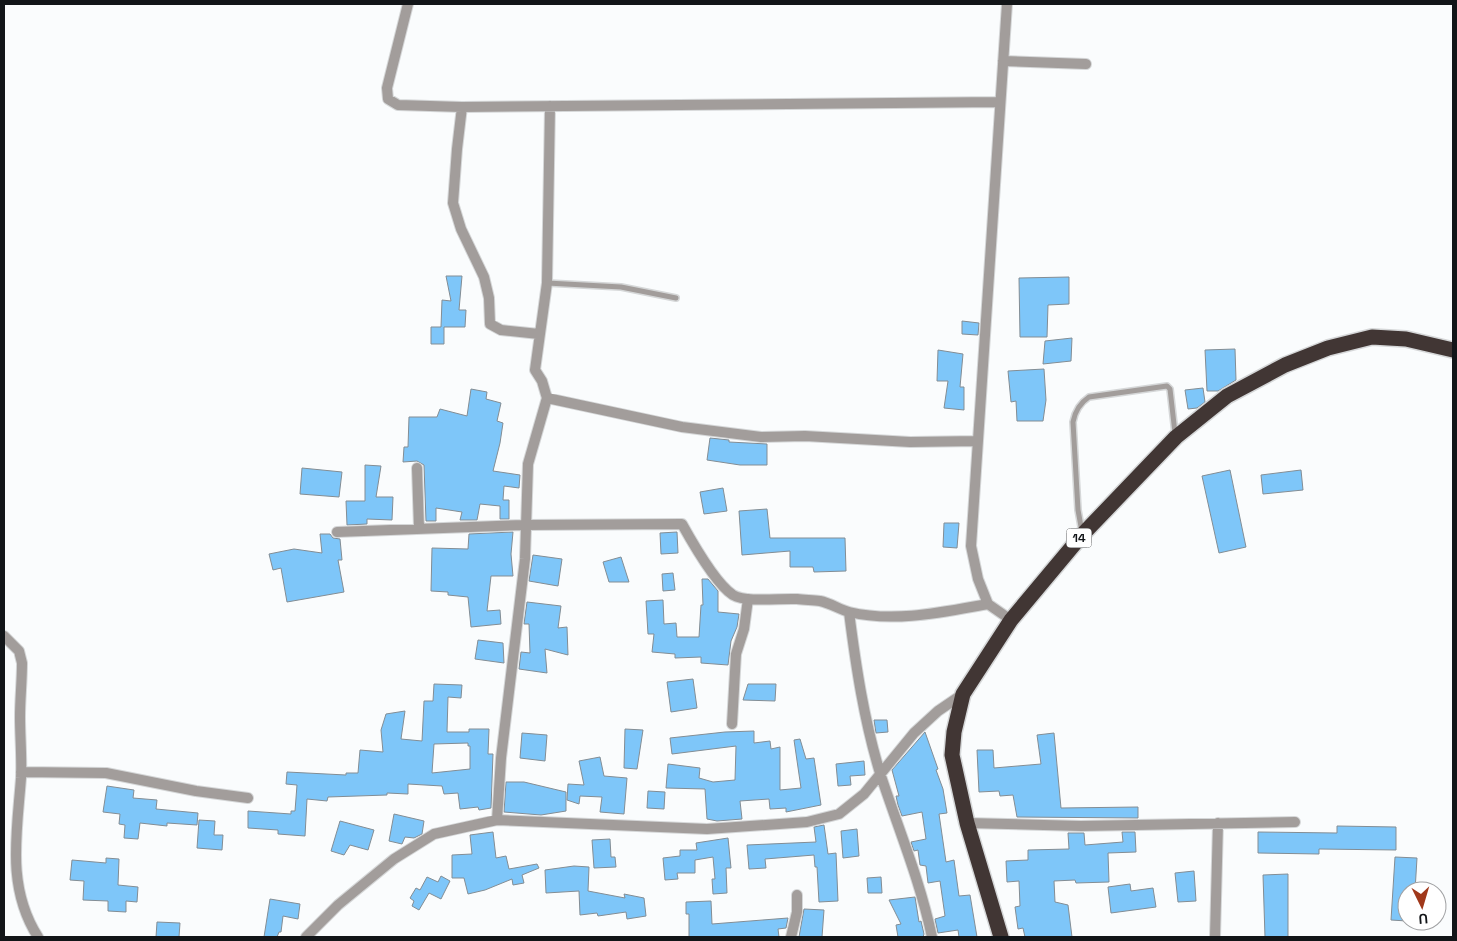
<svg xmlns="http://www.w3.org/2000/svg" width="1457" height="941" font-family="'Space Grotesk',sans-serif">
  <rect width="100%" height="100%" fill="#fafcfd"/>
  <!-- building -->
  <path fill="#7ec6f9" stroke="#838d94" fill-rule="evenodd" d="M446,276H462L459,310H466L465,327H444V344H431V327H441L442,300L451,301Z
    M1069,277V304L1048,305L1047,337H1020L1019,278Z
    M962,321L979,323L978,335L962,334Z
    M1072,338L1071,361L1043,364L1045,341Z
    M1235,349L1236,380L1218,391H1207L1205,350Z
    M938,350L963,354L960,387H964V410L944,408L948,381H937Z
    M1044,369L1046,400L1043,421H1017L1016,401L1011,402L1008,371Z
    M1203,388L1205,402L1197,408L1188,409L1185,390Z
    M471,389L487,392L486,399L501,403L497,421L503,423L500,443L493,471L520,475L519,488L504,486L503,500H509V519H500V506L480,504L477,520H460L462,512L436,508V521H426L424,465L417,461L403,462L404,447H408L409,417H437L440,409L467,416Z
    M710,438L729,440V442L767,444V465H740L707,460Z
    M365,465L381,466L376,497H393L392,520L367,519V524L347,525L346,501H365Z
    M302,468L342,472L339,497L300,494Z
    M1230,470L1246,547L1219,553L1202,476Z
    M1301,470L1303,490L1263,494L1261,475Z
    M723,488L727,511L704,514L700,492Z
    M767,509L770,538H845L846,571L814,572L813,567H790V551L742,555L739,511Z
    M944,523H959L957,548L943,547Z
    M513,532L511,554L513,576H491L487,611L500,610L501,624L471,627L468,597L448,595V592L431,591L432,548L468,549L469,534Z
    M677,532L678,553L661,554L660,533Z
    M320,534H330L333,538L340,539L342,560H338L344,592L287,602L281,568L273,570L269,554L294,549L322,553Z
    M533,555L562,559L558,586L529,581Z
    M621,557L629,582H609L603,562Z
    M673,573L675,590L663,591L662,574Z
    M702,579H708L718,591V612L739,614L737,627L731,641L728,665L701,663V657L675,658V654L652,652L654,634H648L646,601L663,600L664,624L676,623L677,637H699L701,605H703Z
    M527,602L561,606L558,628L567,627L568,655L545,649L547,673L519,669L521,652L530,653L529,624H524Z
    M478,640L503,643L504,663L475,659Z
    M693,679L697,708L671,712L667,682Z
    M434,684L462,685L461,698L448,697L447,732H469V729H489L488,754H493L491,808L479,810L478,807L460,809L458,793L444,794L442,786L408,784V794L387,793V795L328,797L327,801L307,799L305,836L278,834V830L248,828V811L291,814V811H295L297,785L286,784L287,772L346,775V773H358L360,750L383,752L381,730L386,714L405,711L401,739L422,741L424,701H433ZM468,743V746H470V769L432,773L434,744Z
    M748,684H776L775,701L743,700Z
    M874,720H887L888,732L876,733Z
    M625,729L643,730L637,769L624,768Z
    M754,731V743L770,741L771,749L780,747V790L801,788L794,740L800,739L806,759L814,758L821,805L786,812V808L770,809L769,799L740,801L742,819L717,821L707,819L705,789L666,788L668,764L700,768L699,778L713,782L735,780L736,746L672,754L670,738L725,732Z
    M925,732L938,769L936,770L943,789L947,813L939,814L946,862L954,860L959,896L970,895L977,937H959L958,930L938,933L935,919L945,916L940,881L928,883L926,866L920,865L918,850L914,851L911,842L926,839L922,812L902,816L898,805L896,796H899L892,770Z
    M522,733L547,735L545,761L520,758Z
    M1054,733L1061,808L1138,807V818L1017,817L1013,795L1000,796L999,791L979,792L977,750H993L994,768L1041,764L1037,735Z
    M600,757L604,776L627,778L624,814L600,812L602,797L580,796L579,804L567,800L568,784L584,785L579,761Z
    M864,761L865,775L850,776L851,785L838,786L836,764Z
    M506,782H524L566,792V811L541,815L504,812Z
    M107,786L134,790L133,798L157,800L156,809L198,813L197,825L167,823V826L140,823L138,839L124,838L125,825L119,824L120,814L103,812Z
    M648,791L665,792L664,809L647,808Z
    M394,814L424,821L422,834L414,838L405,837L402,844L389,841Z
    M199,820L215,821L214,835H223L222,850L197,848Z
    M340,821L374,830L368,850L350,845L344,855L331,851Z
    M824,825L828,854L836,853L838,901L819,902L817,867H815L814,855L765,859L766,868L749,869L747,845L816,842L814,827Z
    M1337,826L1396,827V850L1319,849V854L1258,853V832L1337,833Z
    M857,829L859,856L843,858L841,831Z
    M493,832L496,858L506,856L509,869L537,864L539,868L522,875L524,883L513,885L512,879L485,890L468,894L464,878H452V855L472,854L470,835Z
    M1122,832H1135L1136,852L1108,853L1109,882L1076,883L1075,880L1054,881L1055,902L1068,905L1072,937H1025L1023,928L1018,929L1015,907L1020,906L1019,881L1007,882L1006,861L1028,860V850L1069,849L1068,833H1084L1085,845L1123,842Z
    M728,838L731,868H726L727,893L713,894L712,879H715L713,857L695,860V873H677L678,879L665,880L663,858L680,856V850H697L696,843Z
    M610,839L611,857H615L616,867L594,868L592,840Z
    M1395,857L1417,858L1415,891H1407V921L1391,920Z
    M106,858L119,859L118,885L138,887L137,902L126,901V912L108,911V901L83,900L84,881L70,880L72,860L106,863Z
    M574,866L589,867L588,891L625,898L624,894L644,898L646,916L627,919L626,912L598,916L597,913L580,915L579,891L546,893L545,870Z
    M1194,871L1196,901L1178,902L1175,873Z
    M1288,874V937H1265L1263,875Z
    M441,876L450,881L441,899L429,893L419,910L412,906L414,901L410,898L416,888L420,890L427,877L438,882Z
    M881,877L882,893H868L867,878Z
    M1130,884L1131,891L1153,888L1156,907L1111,913L1108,887Z
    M915,897L919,922L921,921L924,934L923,937H898L896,925L901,924L889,900Z
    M270,899L300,904L298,919L283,916L281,932H279L277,937H264Z
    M711,901L712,924L788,918L786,928L778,929L779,937H689V914H686V902Z
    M804,909L824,910L822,937H799Z
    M157,922L180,923L179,937H156Z"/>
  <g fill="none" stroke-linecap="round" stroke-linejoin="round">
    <defs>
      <path id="lane" d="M547,283L621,287L676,298
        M1082,532L1078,510L1073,422C1075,411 1080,403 1089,397L1167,386L1170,389L1175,433"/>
      <path id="street" d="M408,4L387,88L388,99L398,105L462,107L999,102
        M1007,4L971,546L978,579L988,604L1011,620
        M1003,61L1086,64
        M462,107L457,149L453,203L461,229L484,277L489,298L490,324L501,330L539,334
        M547,398L682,427L761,437L805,436L910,442L978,441
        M417,468L419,528
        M337,532L524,525L682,524C692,542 716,584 733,595C747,603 780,598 797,599C805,600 813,600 820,601C830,603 839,609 849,612C895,623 943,612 988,604
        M849,612C856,667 864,720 880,773C898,828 920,880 932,937
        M4,636L19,651L22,663C22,681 20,699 20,717C20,737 22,758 21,778C17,833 6,887 38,937
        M732,724L736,654L744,629L748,599
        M21,772L106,773L196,791L248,798
        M497,820L501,758L525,559L528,464L547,398L542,381L535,370L547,283L550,106
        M967,823L1081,826L1295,822
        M306,937L338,905L394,859L434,834L497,820L707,829L807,822L839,814L864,794L914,733L938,711L963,694
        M791,937L797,912V895
        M1215,937L1218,823"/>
      <path id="highway" d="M1001,937L967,823L952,755L954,732L963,694L1011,620L1082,535L1176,437L1227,396L1285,365L1328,348L1372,337L1406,339L1453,350"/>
    </defs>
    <!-- lane casing -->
    <use href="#lane" stroke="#d5d7d8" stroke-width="8"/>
    <!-- street casing -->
    <use href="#street" stroke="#d5d7d8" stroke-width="12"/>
    <!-- highway casing -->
    <use href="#highway" stroke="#d5d7d8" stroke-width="18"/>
    <!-- lane -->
    <use href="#lane" stroke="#a29d9b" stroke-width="5"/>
    <!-- street -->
    <use href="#street" stroke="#a29d9b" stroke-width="10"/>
    <!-- highway -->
    <use href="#highway" stroke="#413634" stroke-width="15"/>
  </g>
  <g text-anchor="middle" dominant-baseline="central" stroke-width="4" stroke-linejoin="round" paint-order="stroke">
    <!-- shield labels -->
    <rect fill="#fff" stroke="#595b5d" stroke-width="1" x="1066.5" y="528.5" width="25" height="19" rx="4"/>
    <g font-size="12" font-weight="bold" fill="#121518">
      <text x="1079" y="538">14</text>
    </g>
  </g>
  <!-- border -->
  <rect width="1457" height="941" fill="none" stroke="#121518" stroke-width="10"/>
  <!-- north arrow -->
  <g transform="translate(1422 906) rotate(175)"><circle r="24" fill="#ffffff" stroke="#a0a1a3"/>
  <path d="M0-4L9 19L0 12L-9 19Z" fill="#a0381b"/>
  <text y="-8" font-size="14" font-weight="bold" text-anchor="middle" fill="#121518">U</text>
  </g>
</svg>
